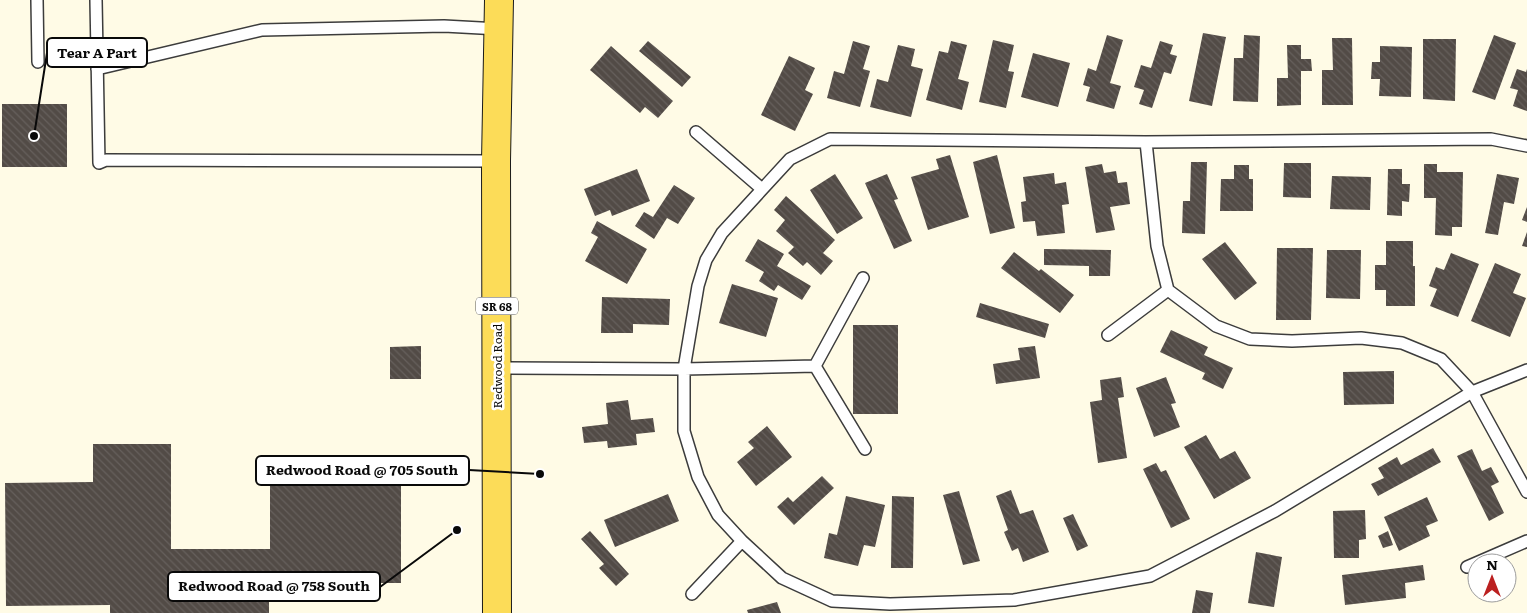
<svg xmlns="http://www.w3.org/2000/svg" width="1527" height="613" font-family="Literata,serif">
  <defs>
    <pattern id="building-back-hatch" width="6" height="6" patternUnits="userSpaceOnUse" patternTransform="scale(1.25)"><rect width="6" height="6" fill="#524b46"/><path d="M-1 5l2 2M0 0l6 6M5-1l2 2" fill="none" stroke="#66605c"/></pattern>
  </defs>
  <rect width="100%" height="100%" fill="#fffbe6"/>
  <!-- building -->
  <path fill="url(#building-back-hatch)" d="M1203,33L1226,37L1212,106L1189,101Z
    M1107,35L1123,40L1110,83L1121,86L1114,109L1086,101L1090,87L1083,85L1088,68L1096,71Z
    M1244,35L1260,36L1258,102L1233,101L1234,58H1243Z
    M1494,35L1516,43L1495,100L1472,92Z
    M1332,38H1352L1353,105H1322V70H1333Z
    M1423,39H1456L1455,101L1423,99Z
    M993,40L1014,45L1008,71L1014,72L1006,108L979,102Z
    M648,41L691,77L682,87L639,51Z
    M853,41L870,46L863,69L870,71L860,107L827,98L834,71L844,74Z
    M951,41L967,45L958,79L969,82L962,110L926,100L939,51L948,53Z
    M1160,41L1173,45L1170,54L1177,56L1171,74L1164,72L1152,108L1139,104L1144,90L1134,87L1141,65L1151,68Z
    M898,45L915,49L911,66L923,69L911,117L870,107L877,79L888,82Z
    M1287,45H1301V59H1311L1312,71H1301V105L1277,106V78H1288Z
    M611,46L673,101L658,118L645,107L640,113L590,70Z
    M1380,46L1412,47L1411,97L1379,96L1380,79H1371L1372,62H1380Z
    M1033,53L1070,63L1058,107L1021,97Z
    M789,56L815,68L805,90L813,94L795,131L761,115Z
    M1517,69L1526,72L1527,69V111L1513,106L1518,90L1510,88Z
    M2,104H67V167H2Z
    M950,155L969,217L928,230L911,177L939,169L936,159Z
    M997,155L1015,228L990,234L973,162Z
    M1191,162H1207L1205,234L1182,233L1183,201H1190Z
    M1284,163H1311V198L1283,197Z
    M1102,164L1104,173L1116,171L1118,183L1127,182L1130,204L1110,207L1115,230L1096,233L1085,167Z
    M1424,164H1437V172H1463L1462,227H1452V236L1435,235L1436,198H1424Z
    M1234,165H1249V179H1253V211H1220L1221,179H1234Z
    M637,169L650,201L612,216L610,210L595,216L584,189Z
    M1388,169H1402V184H1410L1409,202L1402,201V216L1387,215Z
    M1054,173L1055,184L1066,182L1069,204L1062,205L1065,233L1037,236L1035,221L1023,222L1021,202L1026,201L1023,177Z
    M835,174L863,218L837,234L810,190Z
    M887,174L898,199L894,200L912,241L894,249L865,183Z
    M1497,174L1519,178L1514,204L1504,202L1498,235L1485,233Z
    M1332,176L1371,177L1370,210L1330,209Z
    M674,185L695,198L678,224L667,218L654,239L635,226L644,212L653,217Z
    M786,196L835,240L823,253L833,261L821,275L807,262L803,266L788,253L794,247L776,231L785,220L774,210Z
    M1527,207V222L1522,220Z
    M597,221L647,249L627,284L585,261L598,237L591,233Z
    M1527,232V247L1522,246Z
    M758,239L784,254L777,266L811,286L802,300L778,285L774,291L759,281L764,272L745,261Z
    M1386,241H1413V266H1415V306H1386V290H1375V265H1386Z
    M1225,242L1257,283L1235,300L1202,259Z
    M1277,248H1313L1311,320H1276Z
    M1044,249L1111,250L1110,276H1089V266L1044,265Z
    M1327,250H1361L1360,299L1326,298Z
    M1014,252L1039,271L1041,269L1074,295L1060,313L1001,268Z
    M1451,253L1479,264L1458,317L1430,306L1437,289L1429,286L1436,267L1444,270Z
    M1495,263L1521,274L1513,293L1526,298L1510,337L1471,321Z
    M732,284L778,298L766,337L719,323Z
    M602,297L670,299L669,325L633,324V333H601Z
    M980,303L1049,324L1045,338L976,317Z
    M853,325H898V414H853Z
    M1171,330L1208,347L1204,355L1233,368L1223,389L1202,379L1205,373L1160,352Z
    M421,346V379H390V347Z
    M1035,346L1040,378L996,384L993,364L1020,360L1018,348Z
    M1394,371V404L1344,405L1343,372Z
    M1121,377L1124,397L1118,398L1127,458L1098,463L1090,402L1102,400L1100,380Z
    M1166,377L1176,403L1171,404L1180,427L1154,437L1136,388Z
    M628,400L631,420L653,418L655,432L636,434L637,445L608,448L607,441L584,443L582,427L608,424L606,403Z
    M767,426L792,457L756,486L737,462L754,448L748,442Z
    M1206,435L1220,459L1235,451L1251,478L1214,499L1184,447Z
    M93,444H171V549H270V471H401V583H321V601H269V613H110V605L6,606L5,483L93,482Z
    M1433,448L1441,462L1378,496L1371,484L1384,478L1378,468L1397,457L1401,465Z
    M1472,449L1482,471L1491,467L1499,482L1491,486L1504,513L1489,521L1457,456Z
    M1156,463L1161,472L1166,470L1190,519L1171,528L1143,469Z
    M822,476L834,488L794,525L777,507L788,497L793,502Z
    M1011,490L1020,514L1033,510L1049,552L1023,562L1018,548L1012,551L1004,532L1008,530L996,496Z
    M959,491L980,561L963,565L943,495Z
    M668,494L679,521L615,547L604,520Z
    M846,496L885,505L875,547L864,545L858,566L824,558L829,533L837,535Z
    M892,496L914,497L913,568H891Z
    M1427,497L1438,521L1426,526L1430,536L1399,551L1384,517Z
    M1365,510L1366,539L1359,540V558H1334L1333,511Z
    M1073,514L1088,546L1077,551L1063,518Z
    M590,531L629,574L616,586L599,568L604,564L581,539Z
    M1388,531L1393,545L1383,548L1378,536Z
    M1256,552L1282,557L1274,607L1248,603Z
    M1423,565L1425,580L1405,583L1406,598L1345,605L1342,575Z
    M1196,590L1213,593L1210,613H1192Z
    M777,602L781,613H748L747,610Z"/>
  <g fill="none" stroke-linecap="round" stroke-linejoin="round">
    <defs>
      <path id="service" d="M37,0L38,62
        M96,0L99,163L106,160L496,161
        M97,69L262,30L444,26L499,29
        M696,132L762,189
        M1146,142L1157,246L1168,290L1216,326L1250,339L1292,341L1361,338L1402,343L1441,359L1472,392L1527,492
        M1527,146L1491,139L1146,142L830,139L790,159L722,233L706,260L698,286L684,369V431L698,477L718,515L742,541L782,578L832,601L890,604L1014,600L1150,576L1275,511L1472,392L1527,370
        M863,278L815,366L865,449
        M1108,335L1168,290
        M497,368L684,369L815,366
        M1467,567L1527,541
        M692,594L742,541"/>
      <path id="primary" d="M497,613L496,161L499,0"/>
    </defs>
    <!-- service casing -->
    <use href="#service" stroke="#3c3c3c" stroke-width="14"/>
    <!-- primary casing -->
    <use href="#primary" stroke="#1a1a1a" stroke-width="30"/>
    <!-- service -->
    <use href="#service" stroke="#fff" stroke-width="11"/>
    <!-- primary -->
    <use href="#primary" stroke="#fcdc58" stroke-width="28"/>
  </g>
  <g text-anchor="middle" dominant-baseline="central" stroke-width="5" stroke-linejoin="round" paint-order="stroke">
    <!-- shield labels -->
    <rect fill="#fff" stroke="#535353" stroke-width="1" x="476" y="297.5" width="42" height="17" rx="4"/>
    <g font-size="11" font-weight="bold" fill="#090909">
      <text x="497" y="306">SR 68</text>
    </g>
    <!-- street labels -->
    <g font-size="12" fill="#090909" stroke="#fff">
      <text transform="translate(497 366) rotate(-90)">Redwood Road</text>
    </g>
  </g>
  <!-- callouts -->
  <path fill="none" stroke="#090909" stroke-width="2" d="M34 136L47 53M540 474L469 470M457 530L380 587"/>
  <g fill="#090909" stroke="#fff" stroke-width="2">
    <circle cx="34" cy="136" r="5"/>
    <circle cx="540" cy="474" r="5"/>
    <circle cx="457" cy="530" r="5"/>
  </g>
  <g fill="#fff" stroke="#090909" stroke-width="2">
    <rect x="47" y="38" width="100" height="29" rx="5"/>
    <rect x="256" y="456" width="213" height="29" rx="5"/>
    <rect x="168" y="572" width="212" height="29" rx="5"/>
  </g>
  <g font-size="14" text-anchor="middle" font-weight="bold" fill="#090909">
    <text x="97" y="58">Tear A Part</text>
    <text x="362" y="475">Redwood Road @ 705 South</text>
    <text x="274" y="591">Redwood Road @ 758 South</text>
  </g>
  <!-- north arrow -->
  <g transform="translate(1492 578)"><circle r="24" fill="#ffffff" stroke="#9d9d9d"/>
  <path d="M0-4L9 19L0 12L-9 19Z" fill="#bb2020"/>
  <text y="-8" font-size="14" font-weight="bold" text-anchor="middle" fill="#090909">N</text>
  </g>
</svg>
